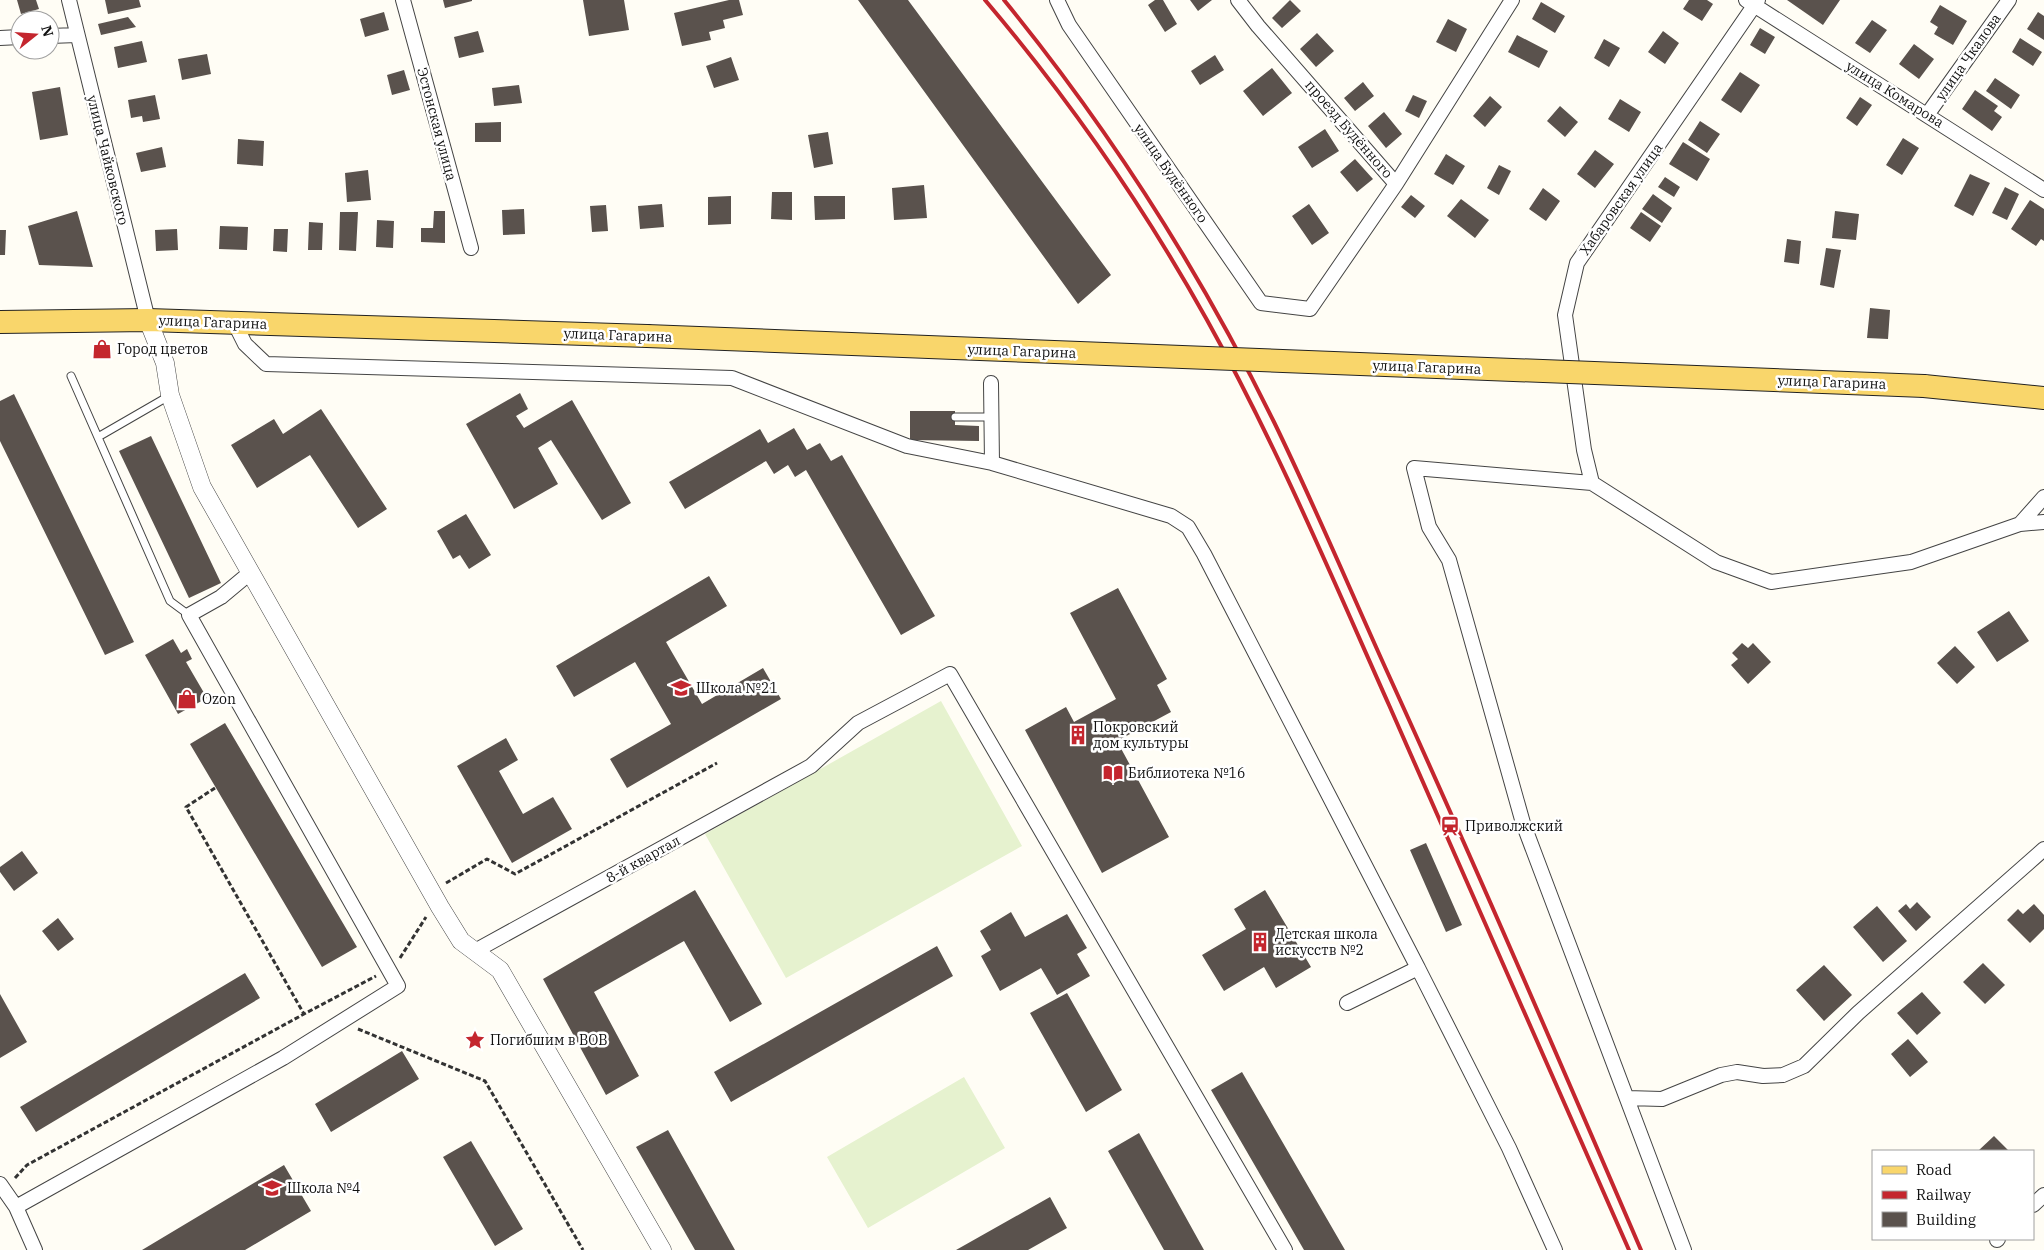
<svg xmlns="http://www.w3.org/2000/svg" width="2044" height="1250" font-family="'IBM Plex Serif',serif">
  <rect width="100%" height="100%" fill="#fffdf5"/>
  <!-- pitch -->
  <path fill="#e6f2cf" d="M941,701L1022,846L786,978L705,834Z
    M964,1077L1005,1148L868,1228L827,1157Z"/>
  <!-- building -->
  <path fill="#5a524d" d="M17,0H36L39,9L21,14Z
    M105,0H139L141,7L108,14Z
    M443,0H472V1L445,8Z
    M583,0H624L629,30L589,36Z
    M729,0H739L743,15L723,20L725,28L709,32L711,40L682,46L674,13Z
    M858,0H908L1111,275L1078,304Z
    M1155,0H1163L1177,24L1165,32L1148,5Z
    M1190,0H1212L1198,11Z
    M1290,0L1301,11L1282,28L1272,18Z
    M1689,0H1707L1713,4L1702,21L1683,9Z
    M1787,0H1840L1823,25Z
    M1541,2L1565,16L1555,33L1532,19Z
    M1940,5L1967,21L1953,45L1934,34L1938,27L1930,22Z
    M384,12L389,30L365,37L360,19Z
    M2038,12L2044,16V40L2027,29Z
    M128,17L136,27L101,35L98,24Z
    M1448,19L1467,29L1456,52L1436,42Z
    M1872,20L1887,30L1870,53L1855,43Z
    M1760,28L1775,37L1765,54L1750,45Z
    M478,31L484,52L459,58L454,37Z
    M1663,31L1679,43L1665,64L1648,52Z
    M1317,33L1334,51L1316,67L1300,49Z
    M1517,35L1548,51L1539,68L1508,52Z
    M2020,38L2042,52L2033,66L2012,52Z
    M1604,39L1620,48L1609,67L1594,58Z
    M142,41L147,62L118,68L114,47Z
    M1914,44L1934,59L1919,79L1899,64Z
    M207,54L211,74L182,80L178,59Z
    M1215,55L1224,70L1200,85L1191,71Z
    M731,57L739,80L714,88L706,66Z
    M1272,68L1292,93L1263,116L1243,91Z
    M404,70L410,90L392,95L387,75Z
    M1740,72L1760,85L1741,113L1721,100Z
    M1995,78L2020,95L2011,109L1986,91Z
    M1363,82L1374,96L1355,111L1344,98Z
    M519,85L522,103L494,106L492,88Z
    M60,87L68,135L40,140L32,92Z
    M1975,90L1998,106L1994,111L2002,117L1992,131L1962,109Z
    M155,95L160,119L143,122L142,116L131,118L128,100Z
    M1413,95L1427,101L1419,118L1405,111Z
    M1490,96L1502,107L1485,127L1473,116Z
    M1860,97L1872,105L1857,126L1846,118Z
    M1620,99L1641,112L1629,132L1608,119Z
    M1560,106L1578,122L1565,137L1547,121Z
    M1384,112L1402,134L1386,148L1368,126Z
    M1700,121L1720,134L1707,153L1688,140Z
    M501,122V142H475V123Z
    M1325,129L1339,151L1312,168L1298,147Z
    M828,132L833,164L814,168L808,135Z
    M1903,138L1919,148L1902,175L1886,165Z
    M238,139L264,141L263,166L237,164Z
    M1683,142L1710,159L1697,181L1669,164Z
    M162,147L166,167L141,172L136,153Z
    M1595,150L1614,164L1595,188L1577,174Z
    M1446,154L1465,166L1453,185L1434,174Z
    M1355,159L1373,179L1357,192L1340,172Z
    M1499,165L1511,171L1499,195L1487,188Z
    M368,170L371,200L347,202L345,173Z
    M1970,174L1990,183L1973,216L1954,206Z
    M1665,177L1680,187L1674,197L1658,187Z
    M924,185L927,218L894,220L892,188Z
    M2005,187L2019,194L2007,220L1992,213Z
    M1543,188L1560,201L1546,221L1529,209Z
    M772,192H792V220L771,219Z
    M1653,194L1672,208L1662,223L1642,209Z
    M1411,195L1425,206L1415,218L1401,207Z
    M731,196V224L708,225V197Z
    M814,196H845V219L815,220Z
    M1461,199L1489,220L1475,238L1447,216Z
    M2030,200L2044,209V241L2041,239L2036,246L2011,229Z
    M662,204L664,227L640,229L638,206Z
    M1309,204L1329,233L1312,245L1292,216Z
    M606,205L608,231L592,232L590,206Z
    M524,209L525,234L503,235L502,210Z
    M77,211L93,267L39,265L28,226Z
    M434,211H445V243L421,242V228H433Z
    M1835,211L1859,214L1856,240L1832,238Z
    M340,212H358L356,251L339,250Z
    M1641,212L1661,226L1650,242L1630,228Z
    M377,220L394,221L393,248L376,247Z
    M309,222L323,223L322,250H308Z
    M220,226L248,227L247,250L219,249Z
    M177,229L178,250L156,251L155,230Z
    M274,229H288L287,252L273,251Z
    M0,230H6L5,255H0Z
    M1787,239L1801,241L1799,264L1784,262Z
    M1826,248L1841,250L1834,288L1820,285Z
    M1870,308L1890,310L1888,339L1867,338Z
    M520,393L528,409L516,416L524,428L572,400L631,503L602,520L551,440L538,448L558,484L514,509L466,424Z
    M14,394L134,642L105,655L0,441V401Z
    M321,409L387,509L358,528L310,455L257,488L231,445L274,419L283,434Z
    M910,411H955V425L979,426V441L910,440Z
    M794,428L807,450L820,443L831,461L842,455L935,616L901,635L806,470L795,477L788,465L774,474L766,461L685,509L669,482L760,429L768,443Z
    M151,436L221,583L189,598L119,451Z
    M466,514L491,555L469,569L460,555L453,559L437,531Z
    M709,576L727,606L666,642L702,704L763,668L781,699L627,788L610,759L671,724L635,662L574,697L556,666Z
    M1118,588L1167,679L1157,685L1171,712L1117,741L1169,837L1102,873L1025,730L1066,707L1074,722L1116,699L1070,613Z
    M2009,611L2029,641L1997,662L1977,632Z
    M173,639L181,653L187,649L192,659L186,662L207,698L178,714L145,655Z
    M1742,643L1748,648L1753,643L1771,662L1748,684L1731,665L1738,659L1732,653Z
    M1955,646L1975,667L1957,684L1937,663Z
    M225,723L357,947L322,967L190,744Z
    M506,738L518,760L499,771L523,814L553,797L572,829L512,863L457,766Z
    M1426,843L1462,925L1446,932L1410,850Z
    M22,851L38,873L14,891L0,872V867Z
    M695,890L762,1004L730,1022L684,941L594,992L639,1076L606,1095L543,979Z
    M1265,890L1311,967L1276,988L1264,967L1224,991L1202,955L1246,929L1234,909Z
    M1917,902L1931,917L1916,931L1898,911L1906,904L1910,909Z
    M2034,904L2044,915V929L2030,943L2007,920L2018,909L2023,914Z
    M1877,906L1907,941L1883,962L1853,927Z
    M1011,912L1025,937L1067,914L1087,948L1077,954L1090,976L1057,995L1041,968L1000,991L981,956L991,950L980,931Z
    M58,918L74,939L58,951L42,931Z
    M937,946L953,976L731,1102L714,1072Z
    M1983,963L2005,985L1985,1004L1963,982Z
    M1824,965L1852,995L1824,1021L1796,990Z
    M245,973L260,998L36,1132L20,1107Z
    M1922,992L1941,1013L1917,1035L1897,1013Z
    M1067,993L1122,1090L1086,1112L1030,1013Z
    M0,994L27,1042L0,1058Z
    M1908,1039L1928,1062L1910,1077L1891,1054Z
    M402,1051L419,1079L331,1132L315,1104Z
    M1242,1072L1345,1250H1304L1211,1090Z
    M668,1130L735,1250H695L636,1147Z
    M1139,1133L1204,1250H1164L1108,1151Z
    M1994,1136L2009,1151H1978Z
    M471,1141L523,1229L495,1246L443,1157Z
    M284,1165L311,1211L245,1250H142Z
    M1050,1197L1067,1228L1028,1250H956Z"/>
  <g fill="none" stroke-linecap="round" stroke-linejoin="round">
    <defs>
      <path id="service" d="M71,376L170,601L189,615
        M955,417H991
        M98,437L169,396"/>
      <path id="minor" d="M69,0L148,320
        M403,0L471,248
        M1057,0L1069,25L1261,303L1310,309L1396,184
        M1238,0L1258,26L1396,184L1512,0
        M1746,0L2044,190
        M50,36L77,35
        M0,38L20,37
        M1927,115L2009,0
        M234,322L245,344L266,364L732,378L907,446L992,463L1171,516L1188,527L1204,554L1418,968L1347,1003
        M991,383L992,463
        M1592,483L1584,450L1565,315L1577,263L1758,0
        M2020,524L2044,522
        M475,951L811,766L858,723L950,674L1285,1250
        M1418,968L1509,1148L1555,1250
        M1627,1098L1662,1099L1721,1075L1737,1072L1763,1076L1783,1075L1804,1066L1858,1013L2044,849
        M0,1184L16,1207L35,1250
        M2033,1205L2044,1195
        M16,1207L283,1058L398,986L189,615L221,597L251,572
        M1997,1240L1998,1239
        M1684,1250L1523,823L1449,560L1429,527L1414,468L1592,483L1716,562L1771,582L1911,562L2020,524L2044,497"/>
      <path id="tertiary" d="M148,320L165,363L170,395L202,487L440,907L461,941L500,970L662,1250"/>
      <path id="primary" d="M0,322L148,320L647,336
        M1924,386L2044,398"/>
    </defs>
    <!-- service casing -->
    <use href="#service" stroke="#444" stroke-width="9"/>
    <!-- minor casing -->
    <use href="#minor" stroke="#444" stroke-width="16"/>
    <!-- tertiary casing -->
    <use href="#tertiary" stroke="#444" stroke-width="19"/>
    <!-- primary casing -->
    <use href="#primary" stroke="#222" stroke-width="24"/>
    <!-- path -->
    <path stroke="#333" stroke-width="3" stroke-dasharray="5 2.5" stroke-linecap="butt" d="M215,788L186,807L304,1014L376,976
      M446,883L487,859L515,874L717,763
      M400,958L426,917
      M358,1029L485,1081L583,1250
      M15,1178L27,1165L304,1014"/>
    <!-- service -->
    <use href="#service" stroke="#fff" stroke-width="7"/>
    <!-- minor -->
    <use href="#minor" stroke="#fff" stroke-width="14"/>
    <!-- tertiary -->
    <use href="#tertiary" stroke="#fff" stroke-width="18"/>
    <!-- primary -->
    <use href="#primary" stroke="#f9d66b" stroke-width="22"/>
    <!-- rail -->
    <path stroke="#c4262e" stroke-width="4" d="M985,0C1069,99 1144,207 1207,320C1276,444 1331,575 1389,705C1470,886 1549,1068 1629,1250
      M1004,0C1110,130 1200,271 1274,422C1313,502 1348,585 1385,667C1473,860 1557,1055 1641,1250"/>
    <defs>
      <path id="primary-bridge" d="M647,336L1924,386"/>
    </defs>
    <!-- primary-bridge casing -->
    <use href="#primary-bridge" stroke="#222" stroke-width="24" stroke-linecap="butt"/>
    <!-- primary-bridge -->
    <use href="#primary-bridge" stroke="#f9d66b" stroke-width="22"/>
  </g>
  <!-- icons -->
  <defs>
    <symbol id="shop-bare" viewBox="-9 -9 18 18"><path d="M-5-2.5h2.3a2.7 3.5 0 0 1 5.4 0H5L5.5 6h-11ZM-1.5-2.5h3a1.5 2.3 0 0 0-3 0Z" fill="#c4262e" stroke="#fff" stroke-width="2.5" paint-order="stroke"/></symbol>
    <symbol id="school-bare" viewBox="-9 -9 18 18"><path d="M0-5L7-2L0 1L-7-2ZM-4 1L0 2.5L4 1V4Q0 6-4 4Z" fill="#c4262e" stroke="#fff" stroke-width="2.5" paint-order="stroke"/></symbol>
    <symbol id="building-bare" viewBox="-9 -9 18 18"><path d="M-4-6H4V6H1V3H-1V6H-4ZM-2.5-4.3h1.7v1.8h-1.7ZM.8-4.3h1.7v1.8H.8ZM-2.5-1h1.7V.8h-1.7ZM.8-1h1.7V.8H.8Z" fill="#c4262e" stroke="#fff" stroke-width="2.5" paint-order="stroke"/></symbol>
    <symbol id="library-bare" viewBox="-9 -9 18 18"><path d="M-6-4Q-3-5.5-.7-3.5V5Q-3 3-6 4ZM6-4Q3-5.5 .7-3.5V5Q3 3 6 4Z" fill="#c4262e" stroke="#fff" stroke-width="2.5" paint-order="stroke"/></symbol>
    <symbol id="station-bare" viewBox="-9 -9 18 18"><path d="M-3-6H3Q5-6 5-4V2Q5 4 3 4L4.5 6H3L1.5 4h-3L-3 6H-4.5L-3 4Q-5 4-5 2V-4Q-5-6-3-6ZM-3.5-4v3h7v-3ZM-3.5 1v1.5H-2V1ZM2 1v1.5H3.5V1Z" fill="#c4262e" stroke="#fff" stroke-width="2.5" paint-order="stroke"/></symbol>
    <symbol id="sight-bare" viewBox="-9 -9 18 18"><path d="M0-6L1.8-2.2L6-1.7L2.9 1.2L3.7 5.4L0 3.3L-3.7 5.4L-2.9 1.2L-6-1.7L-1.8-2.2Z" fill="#c4262e" stroke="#fff" stroke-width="2.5" paint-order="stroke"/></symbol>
  </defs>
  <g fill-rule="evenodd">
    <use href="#shop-bare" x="88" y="335" width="28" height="28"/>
    <use href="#school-bare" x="667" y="674" width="28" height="28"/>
    <use href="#shop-bare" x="173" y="685" width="28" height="28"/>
    <use href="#building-bare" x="1064" y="721" width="28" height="28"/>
    <use href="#library-bare" x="1099" y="759" width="28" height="28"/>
    <use href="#station-bare" x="1436" y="812" width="28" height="28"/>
    <use href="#building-bare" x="1246" y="928" width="28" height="28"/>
    <use href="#sight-bare" x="461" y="1026" width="28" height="28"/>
    <use href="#school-bare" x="258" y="1174" width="28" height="28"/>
  </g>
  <g text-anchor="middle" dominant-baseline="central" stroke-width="5" stroke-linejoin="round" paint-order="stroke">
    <!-- street labels -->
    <g font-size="14" fill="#111" stroke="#fff">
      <text transform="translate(1968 57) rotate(-55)">улица Чкалова</text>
      <text transform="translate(1895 94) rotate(32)">улица Комарова</text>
      <text transform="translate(437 124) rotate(75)">Эстонская улица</text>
      <text transform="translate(1349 129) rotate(49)">проезд Будённого</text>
      <text transform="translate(108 160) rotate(76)">улица Чайковского</text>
      <text transform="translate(1171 173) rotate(55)">улица Будённого</text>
      <text transform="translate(1621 199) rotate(-55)">Хабаровская улица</text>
      <text transform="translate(213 322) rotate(2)">улица Гагарина</text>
      <text transform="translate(618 335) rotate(2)">улица Гагарина</text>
      <text transform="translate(1022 351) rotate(2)">улица Гагарина</text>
      <text transform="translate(1427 367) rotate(2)">улица Гагарина</text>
      <text transform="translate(1832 382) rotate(2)">улица Гагарина</text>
      <text transform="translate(643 859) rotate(-29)">8-й квартал</text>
    </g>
    <!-- poi labels -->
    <g font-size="14" fill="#111" stroke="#fff" text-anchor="start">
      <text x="117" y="349">Город цветов</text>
      <text x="696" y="688">Школа №21</text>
      <text x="202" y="699">Ozon</text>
      <text x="1093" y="727">Покровский<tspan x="1093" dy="16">дом культуры</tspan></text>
      <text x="1128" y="773">Библиотека №16</text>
      <text x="1465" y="826">Приволжский</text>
      <text x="1275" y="934">Детская школа<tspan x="1275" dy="16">искусств №2</tspan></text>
      <text x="490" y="1040">Погибшим в ВОВ</text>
      <text x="287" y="1188">Школа №4</text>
    </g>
  </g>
  <!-- legend -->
  <rect x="1872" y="1150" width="162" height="90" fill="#ffffff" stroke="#a0a0a0"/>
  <rect x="1882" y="1166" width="25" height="8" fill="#f9d66b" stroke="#a0a0a0"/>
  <text x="1916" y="1175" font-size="15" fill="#111111">Road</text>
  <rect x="1882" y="1191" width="25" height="8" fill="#c4262e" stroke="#a0a0a0"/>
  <text x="1916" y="1200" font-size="15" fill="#111111">Railway</text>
  <rect x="1882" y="1212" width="25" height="15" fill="#5a524d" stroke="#a0a0a0"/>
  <text x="1916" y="1225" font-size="15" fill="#111111">Building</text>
  <!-- north arrow -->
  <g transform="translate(35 35) rotate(73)"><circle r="24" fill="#ffffff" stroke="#a0a0a0"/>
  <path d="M0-4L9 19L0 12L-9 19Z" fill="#c4262e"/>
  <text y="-8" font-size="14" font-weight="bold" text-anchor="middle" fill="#111111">N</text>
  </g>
</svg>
